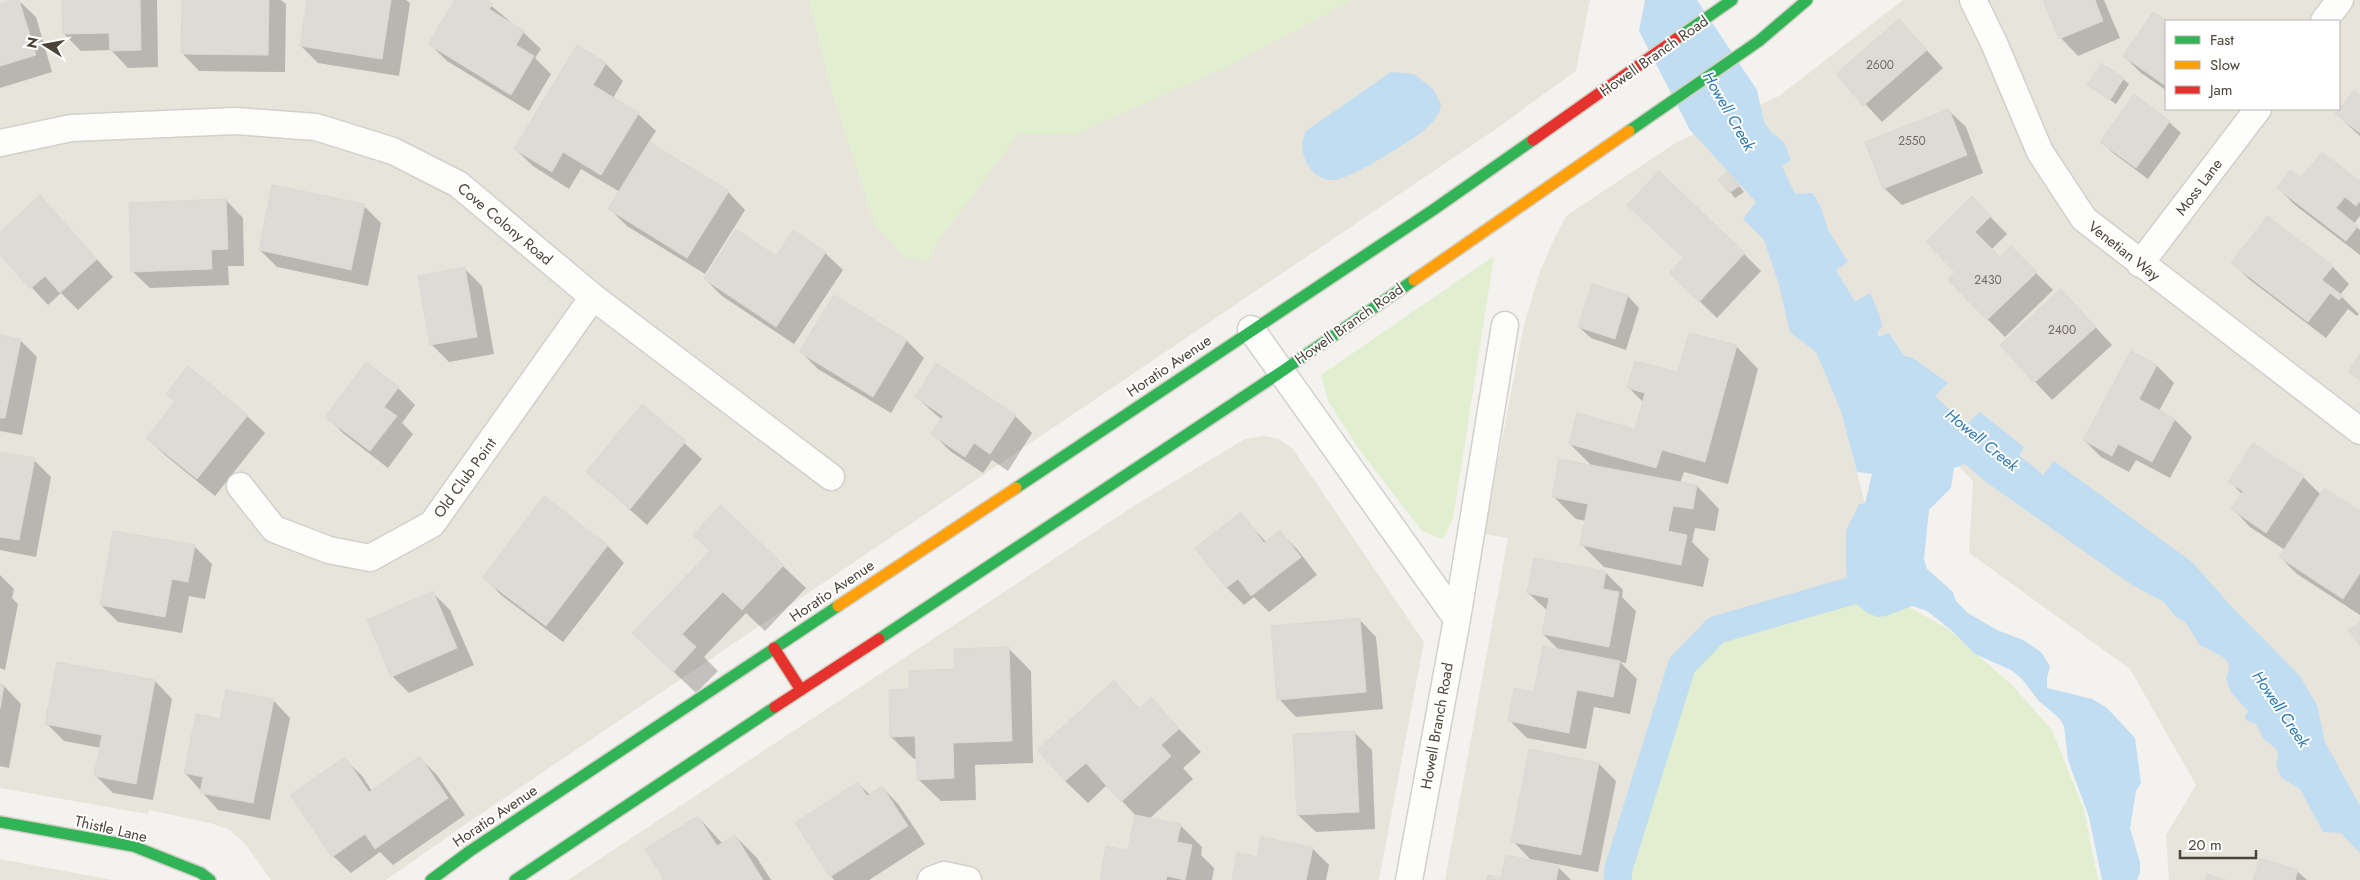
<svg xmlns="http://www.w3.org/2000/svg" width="2360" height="880" font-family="Jost,sans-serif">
  <rect width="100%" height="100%" fill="#f4f2ee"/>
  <!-- residential -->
  <path fill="#e7e4dc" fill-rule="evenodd" d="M0,0H1590L1576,71L1493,131L463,826L386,880H271L245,844L230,830L210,823L149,810L148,814L0,788Z
    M1903,0H2360V880H2169L2166,835L2196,785L2130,669L1969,553L1973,481L1819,323L1888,595L1618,872V880H1445L1508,538L1484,534L1524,325L1540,271L1554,239L1566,216L1677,142L1779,96ZM2166,21H2339V109H2166Z
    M1263,436L1279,439L1293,449L1424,642L1379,880H568L1137,504L1245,439Z
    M0,859L113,880H0Z"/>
  <!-- green -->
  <path fill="#e1eecf" d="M809,0H1354L1223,69L1074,135L1019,134L939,240L928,262L905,257L875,226L833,96Z
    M1494,256L1453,519L1443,539L1422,531L1358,448L1328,401L1321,375Z
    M1888,595L1948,629L2012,685L2052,730L2084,810L2098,880H1618V872L1686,653Z"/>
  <!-- water -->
  <path fill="#c0ddf1" d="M1645,0H1697L1757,90L1764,122L1771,132L1784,142L1791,160L1782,166L1795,194L1813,193L1821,207L1828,230L1848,262L1836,270L1855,302L1870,293L1880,316L1882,327L1878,331V337L1889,333L1904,356L1913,358L1948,383L1935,396L1966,425L1980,412L2024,447L2019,455L2043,475L2054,461L2192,562L2232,607L2300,676L2317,705L2325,742L2360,806V853L2341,833L2323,832L2300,789L2282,778L2276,766L2278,756L2276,749L2263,738L2256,724L2246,720L2245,716L2248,711L2231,692L2226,678L2229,671L2228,663L2223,657L2200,645L2185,622L2175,616L2164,602L2132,585L1986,482L1965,464L1954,468L1951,488L1929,510L1924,559L1927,569L1953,592L1956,601L1968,613L1997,630L2023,640L2041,652L2050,666L2047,679V688L2092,699L2107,708L2135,738L2141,783L2136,791L2130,828L2140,862V873L2137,880H2102L2089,817L2068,760L2064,726L2059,718L2038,700L2022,679L2011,670L1975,654L1951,630L1927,611L1912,606L1886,616L1877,617L1866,612L1850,599L1846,571V531L1859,504L1865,503L1872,474L1857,472L1841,411L1816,352L1790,332L1779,285L1764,240L1743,219L1756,202L1690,130L1639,31Z
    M1391,72L1414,74L1433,89L1441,104C1440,116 1430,125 1422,132C1407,143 1352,178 1335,180C1321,181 1313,174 1307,163C1301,152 1301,142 1306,131Z"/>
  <!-- shadow -->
  <path fill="#0003" d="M18,0L36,17L52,72L0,88V6Z
    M63,0H157L158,67L128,68L111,50L81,51L64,34Z
    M183,0H281L286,4L285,72L199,71L182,53Z
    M308,0H406L410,3L399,76L318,63L301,46Z
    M456,0H484L523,32L541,49L535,58L551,74L529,111L447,61L430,44Z
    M2045,0H2104L2120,38L2078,56L2061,38Z
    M1899,20L1943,68L1882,122L1838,74Z
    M2166,22V90L2141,73L2124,56Z
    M577,47L606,64L623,81L613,98L638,114L656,131L648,143L728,192L745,210L705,274L627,226L610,209L620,192L581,169L569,189L533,166L515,149Z
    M2123,79L2129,84L2116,104L2088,85Z
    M2360,96V136L2336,114Z
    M1948,110L1966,127L1983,173L1902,205L1884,188Z
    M2169,122L2181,133L2148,179L2113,153L2102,142Z
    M1733,178L1744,192L1735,198L1720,179Z
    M2301,179L2360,182V216L2354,224L2360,230V255L2295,205L2278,188Z
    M40,197L113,277L78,310L61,293L48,305L0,253V234Z
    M1972,198L2007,234L1991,250L2000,259L2011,248L2053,290L2005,337L1949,280L1957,272Z
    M226,200L243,218L244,266H228L229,285L150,288L132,271Z
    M364,206L381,223L368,286L277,267L260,250Z
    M825,253L843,270L794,344L722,296L705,279Z
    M1744,254L1761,271L1717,318L1688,290L1685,258Z
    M2233,263L2332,266L2349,284L2340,295L2359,314L2357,316L2348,309L2326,338L2250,280Z
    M465,269L482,286L494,354L449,362L431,344Z
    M1592,285L1628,296L1639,308L1626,350L1591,338L1579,327Z
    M2061,290L2112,345L2052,400L2001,345Z
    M834,297L907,341L924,358L891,413L818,369L801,352Z
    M0,336L20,340L37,357L22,435L0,431Z
    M1736,346L1758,369L1728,484L1684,472L1680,483L1697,486L1719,509L1715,531L1695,528L1692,542L1709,559L1703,587L1604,567L1582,545L1586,521L1576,519L1553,496L1593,467L1570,444L1636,430L1644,403L1629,388L1679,374Z
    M2131,352L2157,366L2174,383L2159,411L2175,420L2192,437L2170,478L2136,460L2129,472L2101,457L2084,440Z
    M398,388L415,405L402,423L413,434L388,468L344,434L327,417Z
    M916,397L1015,416L1032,433L1008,471L992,460L983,473L950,451L933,434L942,420Z
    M176,402L247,416L265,433L215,496L165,455L147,438Z
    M643,406L702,459L647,525L588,472Z
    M0,453L34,460L51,477L36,557L0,550Z
    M2303,477L2321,495L2360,513V615L2297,574L2280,557L2285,550L2250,527L2233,509L2242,494L2229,481Z
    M721,507L806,588L765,631L746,613L704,657L718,671L696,693L656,655L711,552Z
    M1240,514L1266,542L1280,532L1297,549L1317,575L1269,612L1254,597L1244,605L1227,588L1197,548Z
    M607,545L624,563L563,642L501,595L484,577Z
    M195,547L212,564L205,599L189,596L182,633L118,622L101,605Z
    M1535,559L1606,573L1623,590L1622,597L1636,611L1626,663L1620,662L1637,679L1630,714L1594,707L1586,749L1527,738L1509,720L1535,693L1560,651L1543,634L1548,611L1528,593Z
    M0,575L14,589L12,598L18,604L5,670L0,668Z
    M433,593L450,610L474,665L409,693L392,676Z
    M1359,619L1376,637L1383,709L1296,717L1279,699Z
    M1008,648L1031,671L1033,763L975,765L976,800L941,801L918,779L917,759H914L891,737L956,670Z
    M58,663L155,681L172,699L153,800L113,793L96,776L101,748L64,741L47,724Z
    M1114,682L1140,709L1151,699L1201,752L1183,768L1193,779L1149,819L1180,825L1202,847L1201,855L1214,868L1212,880H1101L1129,851L1136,816L1107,785L1088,803L1065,781Z
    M0,686H4L21,704L9,768L0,766Z
    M273,700L290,718L270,820L218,810L185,773L220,720Z
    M1354,732L1372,750L1375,829L1316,832L1298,815Z
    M420,758L437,775L465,815L393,865L380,852L351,873L333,856L345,759L362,776L372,791Z
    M1599,764L1616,781L1598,872L1530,859L1513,841Z
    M858,783L870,795L882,787L899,805L925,844L869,880H834L797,824Z
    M698,817L723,844L735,836L757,858L771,880H666Z
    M1312,848L1329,865L1326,880H1233L1258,858Z
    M1558,867L1571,880H1489L1502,879Z
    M2297,871L2307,880H2255Z"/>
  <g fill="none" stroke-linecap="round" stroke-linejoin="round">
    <!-- canal -->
    <path stroke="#c0ddf1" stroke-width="28" d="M1618,880V870L1682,665L1716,630L1885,581"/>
  </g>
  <!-- building -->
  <path fill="#dedbd6" stroke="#dcd9d4" d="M14,0H19L36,55L0,66V4Z
    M62,0H140L141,50L110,51L109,33L63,34Z
    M182,0H269L268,55L181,54Z
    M307,0H391L382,59L300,46Z
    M455,0H486L493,4L489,9L524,31L516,45L534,56L511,95L428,44Z
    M2043,0H2095L2103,21L2059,39Z
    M2153,12L2167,21L2166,86L2123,56Z
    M1899,19L1927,50L1863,106L1836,74Z
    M577,45L606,63L593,85L639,113L601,175L563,152L552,172L514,149Z
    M2101,63L2124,78L2110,100L2087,85Z
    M2354,90L2360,95V133L2335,114Z
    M2134,94L2170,121L2136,168L2100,142Z
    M1949,109L1967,155L1883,189L1865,142Z
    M649,142L729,191L687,258L608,209Z
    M2322,152L2360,181V201L2356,206L2345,197L2336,208L2358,226L2346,241L2277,188L2290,170L2301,177Z
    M1659,171L1745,253L1699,302L1669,273L1683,258L1627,205Z
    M1728,171L1739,186L1729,193L1718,179Z
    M272,185L365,204L351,270L259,250Z
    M40,195L97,259L60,293L45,276L30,289L0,255V232Z
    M1972,196L1991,216L1975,232L2000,257L2011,246L2037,272L1987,320L1948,280L1955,272L1926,242Z
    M226,199L228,249L211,250L212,269L131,272L129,203Z
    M2267,216L2333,266L2322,280L2343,296L2339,300L2330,293L2308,322L2231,263Z
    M736,229L776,256L793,230L826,252L776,327L704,279Z
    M465,267L477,337L430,345L418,276Z
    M1592,284L1628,295L1615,339L1578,327Z
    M2061,289L2096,327L2034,383L2000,345Z
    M834,295L907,340L873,397L799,352Z
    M1689,333L1737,345L1705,462L1662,450L1656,468L1569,444L1577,413L1635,429L1645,393L1627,388L1635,361L1678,372Z
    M0,335L21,339L5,418H0Z
    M2131,351L2157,365L2139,399L2175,419L2152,462L2118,444L2112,456L2083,440Z
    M2360,353V380L2348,372Z
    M366,362L399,387L384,407L397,416L370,451L325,417Z
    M936,363L1016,415L990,454L974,443L965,457L931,434L943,416L915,397Z
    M188,366L248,415L197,479L146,438L175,401L166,394Z
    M642,404L686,441L630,509L586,472Z
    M2253,443L2304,476L2266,533L2231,509L2243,491L2228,482Z
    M0,452L35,458L19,540L0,537Z
    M1559,459L1697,485L1693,509L1673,506L1668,531L1687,535L1681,565L1580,545L1588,504L1552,497Z
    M2324,488L2360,511V573L2343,599L2279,557Z
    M544,496L608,545L546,626L482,578Z
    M721,505L784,565L742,610L723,592L682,634L696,647L673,672L632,633L710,551L693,535Z
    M1241,512L1264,543L1280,530L1301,557L1251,596L1238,579L1226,588L1195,548Z
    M113,531L195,545L188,582L172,579L165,617L100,605Z
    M1534,558L1606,571L1603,589L1619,592L1609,647L1542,634L1549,598L1527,593Z
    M433,591L457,648L391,677L367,620Z
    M1360,618L1366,692L1277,700L1271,626Z
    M2360,622V646L2348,631Z
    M1543,646L1620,661L1613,697L1577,690L1569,733L1508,721L1514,688L1534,692Z
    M1009,647L1012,741L953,743L954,778L917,780L915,736L890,737L889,690L909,689V671L955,669L954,649Z
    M57,662L155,680L136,784L94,776L102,735L45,724Z
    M1114,680L1139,709L1151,697L1179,729L1161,745L1171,756L1121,802L1086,763L1065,781L1037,750Z
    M0,684L4,685L0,709Z
    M226,690L274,699L253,803L200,793L203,777L184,773L196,714L220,719Z
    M1355,731L1359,812L1297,815L1293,734Z
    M1529,749L1599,763L1581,855L1511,842Z
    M420,756L448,798L375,849L365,834L332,857L290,795L345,757L369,792Z
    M858,782L867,796L882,786L908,826L830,877L795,823Z
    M1135,815L1181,824L1177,842L1192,845L1185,880L1167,876L1166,880H1100L1106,846L1128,850Z
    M698,816L717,846L735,835L763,880H664L645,849Z
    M1261,837L1313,847L1306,880H1232L1237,853L1257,857Z
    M1506,855L1559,866L1556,880H1487L1488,875L1501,878Z
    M2260,858L2298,870L2295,880H2253Z
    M2207,874L2226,880H2206Z"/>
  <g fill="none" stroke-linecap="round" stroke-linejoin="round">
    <defs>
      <path id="street" d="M1973,0L1994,43L2040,152L2084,219L2360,431
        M2324,21L2340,0
        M0,143L71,128L236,121L316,127L393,151L458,184L593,297L831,477
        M2140,264L2258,109
        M1251,329L1457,619
        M240,486L274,529L329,550L370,558L432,524L593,297
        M931,880L944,875L968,880
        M1409,880L1457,619L1505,325"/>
      <path id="fast" d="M1676,39L1732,0
        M1629,131L1759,41L1807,0
        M1016,488L1433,210L1533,140
        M879,639L1281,372L1414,280
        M0,822L133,846L201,873L210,880
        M431,880L470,851L838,606
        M515,880L775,707"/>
      <path id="slow" d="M1414,280L1629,131
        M838,606L1016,488"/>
      <path id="jam" d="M1533,140L1676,39
        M774,648L801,690
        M775,707L879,639"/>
    </defs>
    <!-- street casing -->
    <use href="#street" stroke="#d2d0cb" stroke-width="29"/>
    <!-- fast casing -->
    <use href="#fast" stroke="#d3cfc5" stroke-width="14"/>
    <!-- slow casing -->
    <use href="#slow" stroke="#d3cfc5" stroke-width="14"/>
    <!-- jam casing -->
    <use href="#jam" stroke="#d3cfc5" stroke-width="14"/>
    <!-- street -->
    <use href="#street" stroke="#fdfdfc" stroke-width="26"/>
    <!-- fast -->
    <use href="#fast" stroke="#30b455" stroke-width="11"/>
    <!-- slow -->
    <use href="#slow" stroke="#ff9f0a" stroke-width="11"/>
    <!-- jam -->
    <use href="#jam" stroke="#e5322d" stroke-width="11"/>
  </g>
  <g text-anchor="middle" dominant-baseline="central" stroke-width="4" stroke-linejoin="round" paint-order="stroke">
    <!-- number labels -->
    <g font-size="12" fill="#706a61">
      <text x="1880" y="65">2600</text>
      <text x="1912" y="141">2550</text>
      <text x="1988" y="280">2430</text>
      <text x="2062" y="330">2400</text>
    </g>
    <!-- street labels -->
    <g font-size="15" fill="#4b4439" stroke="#fff">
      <text transform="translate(1654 56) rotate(-35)">Howell Branch Road</text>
      <text transform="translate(2199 187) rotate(-53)">Moss Lane</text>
      <text transform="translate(505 224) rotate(40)">Cove Colony Road</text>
      <text transform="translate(2124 251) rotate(38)">Venetian Way</text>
      <text transform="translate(1349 324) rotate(-35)">Howell Branch Road</text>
      <text transform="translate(1169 366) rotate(-34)">Horatio Avenue</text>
      <text transform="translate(465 478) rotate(-54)">Old Club Point</text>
      <text transform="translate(832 591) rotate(-34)">Horatio Avenue</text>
      <text transform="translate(1437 726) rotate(-80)">Howell Branch Road</text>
      <text transform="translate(495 816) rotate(-34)">Horatio Avenue</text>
      <text transform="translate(111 829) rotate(13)">Thistle Lane</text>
    </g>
    <!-- water labels -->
    <g font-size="16" font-style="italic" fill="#2e7ab2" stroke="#fff">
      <text transform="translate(1729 111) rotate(60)">Howell Creek</text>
      <text transform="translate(1982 440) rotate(39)">Howell Creek</text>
      <text transform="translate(2281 709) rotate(56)">Howell Creek</text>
    </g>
  </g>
  <!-- legend -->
  <rect x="2165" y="20" width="175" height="90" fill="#ffffff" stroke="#b7b4b0"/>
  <rect x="2175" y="36" width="25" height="8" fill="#30b455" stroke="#b7b4b0"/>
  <text x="2210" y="45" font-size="15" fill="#4b4439">Fast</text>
  <rect x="2175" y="61" width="25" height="8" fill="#ff9f0a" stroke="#b7b4b0"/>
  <text x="2210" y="70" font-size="15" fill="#4b4439">Slow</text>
  <rect x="2175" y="86" width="25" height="8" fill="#e5322d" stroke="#b7b4b0"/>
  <text x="2210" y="95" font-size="15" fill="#4b4439">Jam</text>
  <!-- north arrow -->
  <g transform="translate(45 45) rotate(281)" stroke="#ffffff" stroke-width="4" paint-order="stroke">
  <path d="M0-4L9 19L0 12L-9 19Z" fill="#4b4439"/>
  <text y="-8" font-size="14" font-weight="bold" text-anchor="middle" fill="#4b4439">N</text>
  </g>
  <!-- scale -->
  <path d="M2180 850v8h76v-8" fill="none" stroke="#4b4439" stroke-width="2.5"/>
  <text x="2188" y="850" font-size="15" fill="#4b4439" stroke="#ffffff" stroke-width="4" paint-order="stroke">20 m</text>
</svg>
